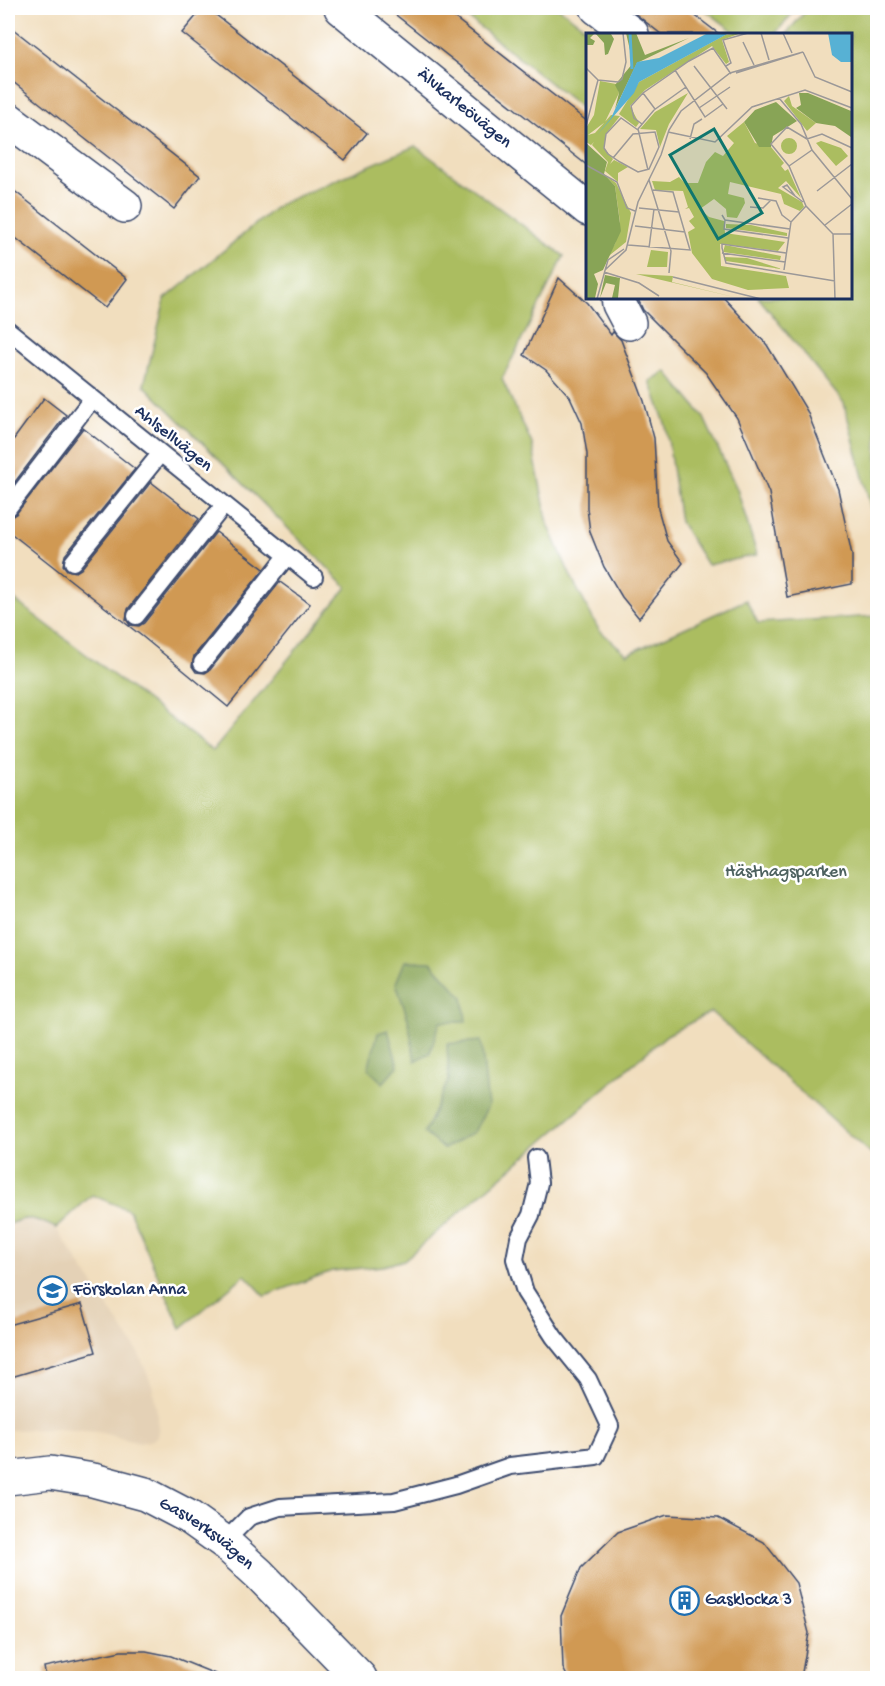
<svg xmlns="http://www.w3.org/2000/svg" width="885" height="1686" font-family="'Gochi Hand',sans-serif">
  <rect width="100%" height="100%" fill="#fff"/>
  <filter id="ink" filterUnits="userSpaceOnUse"><feTurbulence type="fractalNoise" baseFrequency=".0167" numOctaves="2"/><feDisplacementMap in="SourceGraphic" scale="12" xChannelSelector="R" yChannelSelector="G"/><feConvolveMatrix kernelMatrix="1 2 1 2 8 2 1 2 1" color-interpolation-filters="sRGB"/></filter>
  <filter id="wash" filterUnits="userSpaceOnUse"><feTurbulence type="fractalNoise" baseFrequency=".008" numOctaves="4" result="noise"/><feDisplacementMap in="SourceGraphic" scale="24" xChannelSelector="R" yChannelSelector="G"/><feGaussianBlur stdDeviation="1.35" result="paint"/><feColorMatrix in="noise" values="0 0 0 0 0 0 0 0 0 0 0 0 0 0 0 0 0 1.4 0 .05"/><feComposite in="paint" operator="in"/></filter>
  <g filter="url(#wash)">
    <rect width="100%" height="100%" fill="#f1debe"/>
    <!-- built -->
    <path fill="#e4d1b6" d="M34,1218L56,1228L138,1352L153,1388L159,1427L157,1436L153,1440L139,1443L98,1432L59,1429L8,1430V1225L17,1219Z"/>
    <!-- green -->
    <path fill="#abbd60" stroke="#63765f" stroke-width="1.5" d="M456,8H559L594,34H588V113Z
      M703,8H797L775,34H731L733,31Z
      M808,8H877V532L844,403L758,297H850V34H786Z
      M415,146L564,256L502,379L532,444L548,524L571,577L599,630L627,654L746,600L758,623L877,616V1149L872,1155L711,1012L667,1035L404,1260L383,1266L332,1271L265,1296L245,1275L181,1328L129,1210L92,1195L56,1228C36,1219 28,1214 8,1225V595L213,751L347,587L144,385L165,299L280,204Z
      M666,371L703,416L737,489L757,555L707,565L680,522L666,426L650,381Z"/>
    <!-- forest -->
    <path fill="#88a456" stroke="#526a5a" stroke-width="1.5" d="M405,961L431,962L463,997L466,1022H440L430,1053L415,1061L408,1019L396,983Z
      M388,1030L398,1066L383,1083L368,1069L378,1033Z
      M481,1041L488,1106L474,1132L444,1149L424,1133L449,1079L447,1044Z"/>
    <g id="blocks">
      <!-- building -->
      <path fill="#d09953" d="M203,8H207L367,133L345,160L182,33Z
        M387,8H442L588,122V166Z
        M628,8H685L719,34H661Z
        M8,25L200,176L174,209L8,78Z
        M8,186L127,279L105,308L8,232Z
        M559,278L587,303L611,335L613,332L621,340L644,401L654,438L658,509L667,541L683,563L639,618L622,597L604,567L590,532L587,508V454L582,423L570,397L546,370L524,355Z
        M637,297H723L767,345L807,411L838,489L852,555V584L787,597L769,493L737,418L706,373L643,310Z
        M44,398L66,415L8,491V447Z
        M83,428L135,469L65,555L63,565L67,570L76,572L81,569L151,482L199,519L128,609L126,619L130,625L139,626L144,623L216,532L264,569L194,656L192,666L196,672L205,673L210,670L280,582L310,604L228,707L143,637L8,531V518L16,514Z
        M82,1304L96,1352L8,1378V1325Z
        M667,1515L718,1518L764,1542L796,1583L809,1633L801,1678H568L563,1668L561,1616L581,1568L618,1532Z
        M121,1651H146L171,1656L225,1678H46L44,1667Z"/>
    </g>
  </g>
  <g filter="url(#ink)">
    <use href="#blocks" fill-opacity="0" stroke="#3b496c" stroke-width="1.5"/>
    <g fill="none" stroke-linecap="round" stroke-linejoin="round">
      <defs>
        <path id="service" d="M8,330L314,577
          M8,508L92,399
          M73,562L160,454
          M136,616L224,505
          M202,663L287,556
          M224,1542L249,1517L280,1507L394,1501L456,1485L510,1466L596,1456L610,1426L588,1379L554,1337L525,1292L515,1259L519,1238L531,1215L539,1183L536,1158"/>
        <g id="minor">
          <path id="s1" d="M341,8L588,209"/>
          <path d="M597,8L632,34"/>
          <path d="M8,119L125,206"/>
          <path d="M618,297L619,304L629,323"/>
          <path id="s2" d="M8,1478L50,1473L93,1480L145,1494L189,1517L224,1542L259,1574L360,1678"/>
        </g>
      </defs>
      <!-- service casing -->
      <use href="#service" stroke="#3b496c" stroke-width="20"/>
      <!-- minor casing -->
      <use href="#minor" stroke="#3b496c" stroke-width="36"/>
      <!-- service -->
      <use href="#service" stroke="#fff" stroke-width="16"/>
      <!-- minor -->
      <use href="#minor" stroke="#fff" stroke-width="33"/>
    </g>
  </g>
  <!-- icons -->
  <defs>
    <symbol id="school-ring" viewBox="-11 -11 22 22"><circle r="9.5" fill="#fff" stroke="#1f6fb2" stroke-width="1.5"/><path d="M0-5L7-2L0 1L-7-2ZM-4 1L0 2.5L4 1V4Q0 6-4 4Z" fill="#1f6fb2"/></symbol>
    <symbol id="building-ring" viewBox="-11 -11 22 22"><circle r="9.5" fill="#fff" stroke="#1f6fb2" stroke-width="1.5"/><path d="M-4-6H4V6H1V3H-1V6H-4ZM-2.5-4.3h1.7v1.8h-1.7ZM.8-4.3h1.7v1.8H.8ZM-2.5-1h1.7V.8h-1.7ZM.8-1h1.7V.8H.8Z" fill="#1f6fb2"/></symbol>
  </defs>
  <g fill-rule="evenodd">
    <use href="#school-ring" x="36" y="1274" width="33" height="33"/>
    <use href="#building-ring" x="668" y="1584" width="33" height="33"/>
  </g>
  <g text-anchor="middle" dominant-baseline="central" stroke-width="5" stroke-linejoin="round" paint-order="stroke">
    <!-- street labels -->
    <g font-size="18" fill="#1b2f5e" stroke="#fff">
      <text stroke="none"><textPath href="#s1" startOffset="159">Älvkarleövägen</textPath></text>
      <text transform="translate(173 439) rotate(39)">Ahlsellvägen</text>
      <text stroke="none"><textPath href="#s2" startOffset="213">Gasverksvägen</textPath></text>
    </g>
    <!-- park labels -->
    <g font-size="18" fill="#4d615f" stroke="#fff">
      <text x="786" y="872">Hästhagsparken</text>
    </g>
    <!-- poi labels -->
    <g font-size="18" fill="#1b2f5e" stroke="#fff" text-anchor="start">
      <text x="73" y="1290">Förskolan Anna</text>
      <text x="705" y="1600">Gasklocka 3</text>
    </g>
  </g>
  <!-- overview -->
  <g transform="translate(586 33)">
    <rect width="266" height="266" fill="#f1debe"/>
    <path d="M155,0L136,7L143,29L140,31L126,13L59,57L44,73L53,90L50,94L33,81L53,49L139,2ZM14,48L30,51L33,60L19,89L2,102L9,100L25,82L34,83L20,101L18,115L27,126L24,131L28,127L42,134L32,140V149L19,138L22,129L6,112L8,109L5,112L0,109V95L8,82ZM102,60L83,91L74,114L70,97L54,96L69,79ZM203,63L206,73L230,90L221,98L198,68ZM158,89L169,110L185,114L198,130L195,133L199,138L202,136L215,165L200,148L192,155L216,169L218,174L214,178L198,171L195,161L144,149L142,161L158,165L159,170L151,185L141,184L140,176L128,166L114,176L123,184L138,188L139,200L199,209L192,218L134,211L135,233L200,243L203,255L162,257L126,246L106,220L102,199L109,195L103,188L108,184L103,175L99,176L102,174L97,158L69,157L66,148L84,149L93,144L99,150H112L120,129L129,119L137,123L148,110L141,103ZM195 113a8 8 0 1 1 16 0a8 8 0 1 1-16 0ZM235,108L255,115L262,123L250,133L230,110ZM19,142L30,150L45,180L40,209L19,226L29,211L34,189L29,153ZM140,191L165,192L201,200V203L140,195ZM139,212L195,223L194,227L137,219ZM65,217L82,219L81,234H61ZM138,224L161,225L196,236L140,228ZM50,241L87,243L86,249L152,265Z" fill="#abbd60"/>
    <path d="M0,0H23L25,1L28,6L22,21L19,22L18,10L9,0L4,5L9,8L7,12H0ZM40,0H50L59,22L103,5L51,30L29,76L33,60L29,52L47,30ZM222,60L265,78V104L249,93L230,90L210,75L215,72L213,60ZM190,69L211,88L187,103L185,114H173L158,89L169,77ZM0,110L21,129L18,141L29,153L35,198L17,237L8,241L12,251L9,265L0,266ZM19,242L34,245L32,265H26L29,252L20,250L14,265Z" fill="#88a456"/>
    <path d="M122,0H143L53,49L48,60L11,102L0,105L11,102L25,85L51,29L73,25ZM242,0H265V29H255L246,22Z" fill="#57b1d4"/>
    <path fill="none" stroke="#57b1d4" stroke-width="3" d="M44,0L46,36"/>
    <path fill="none" stroke="#9b9898" stroke-width="1.5" d="M175,0L183,27M197,0L206,20M157,9L168,32M217,19L229,44L266,59M108,33L141,76M140,33L145,30L137,7L162,0M0,35L12,47L0,93M89,37L119,84L137,71M150,40L214,20M12,47L32,49L36,46L40,29L37,0M57,60L69,76M193,65L215,91L226,117L266,166M113,75L144,54M56,91L48,85L45,73L57,60L103,28L127,15L145,41M82,99L129,109L166,74L219,57L266,75M104,106L108,91L116,86M221,106L201,94L185,111L203,133L220,173L247,201L249,266M221,106L236,101L266,115M27,125L47,101L69,99L73,114L63,136L52,139L34,129L22,121L18,115L20,101L35,85L52,97M0,132L31,149L41,175L49,178M203,133L226,117M62,137L52,96L68,77L100,54M63,147L85,218L83,240M231,158L266,131M209,163L201,152L197,154L217,169M172,165L190,168L196,182L205,189M164,174L177,175L185,167M53,175L93,179M136,182L139,187L204,196M139,187L138,196L202,205M239,192L266,171M49,193L99,199M247,201H266M42,212L104,217L87,159L67,157M63,215L68,176M136,220L199,229M200,220L136,211V215L140,230L249,248M19,237L40,217L52,169L75,122L83,97L95,78L144,40L217,19M198,237L205,189L220,173M18,239L53,250L73,263M87,244L175,266M11,266L22,227L38,216"/>
    <path fill="#0f766e" fill-opacity="0.15" stroke="#0f766e" stroke-width="3" d="M128,96L176,180L132,206L84,122Z"/>
    <rect width="266" height="266" fill="none" stroke="#1b2f5e" stroke-width="3"/>
  </g>
  <!-- margin -->
  <rect width="885" height="1686" fill="none" stroke="#fff" stroke-width="30"/>
</svg>
